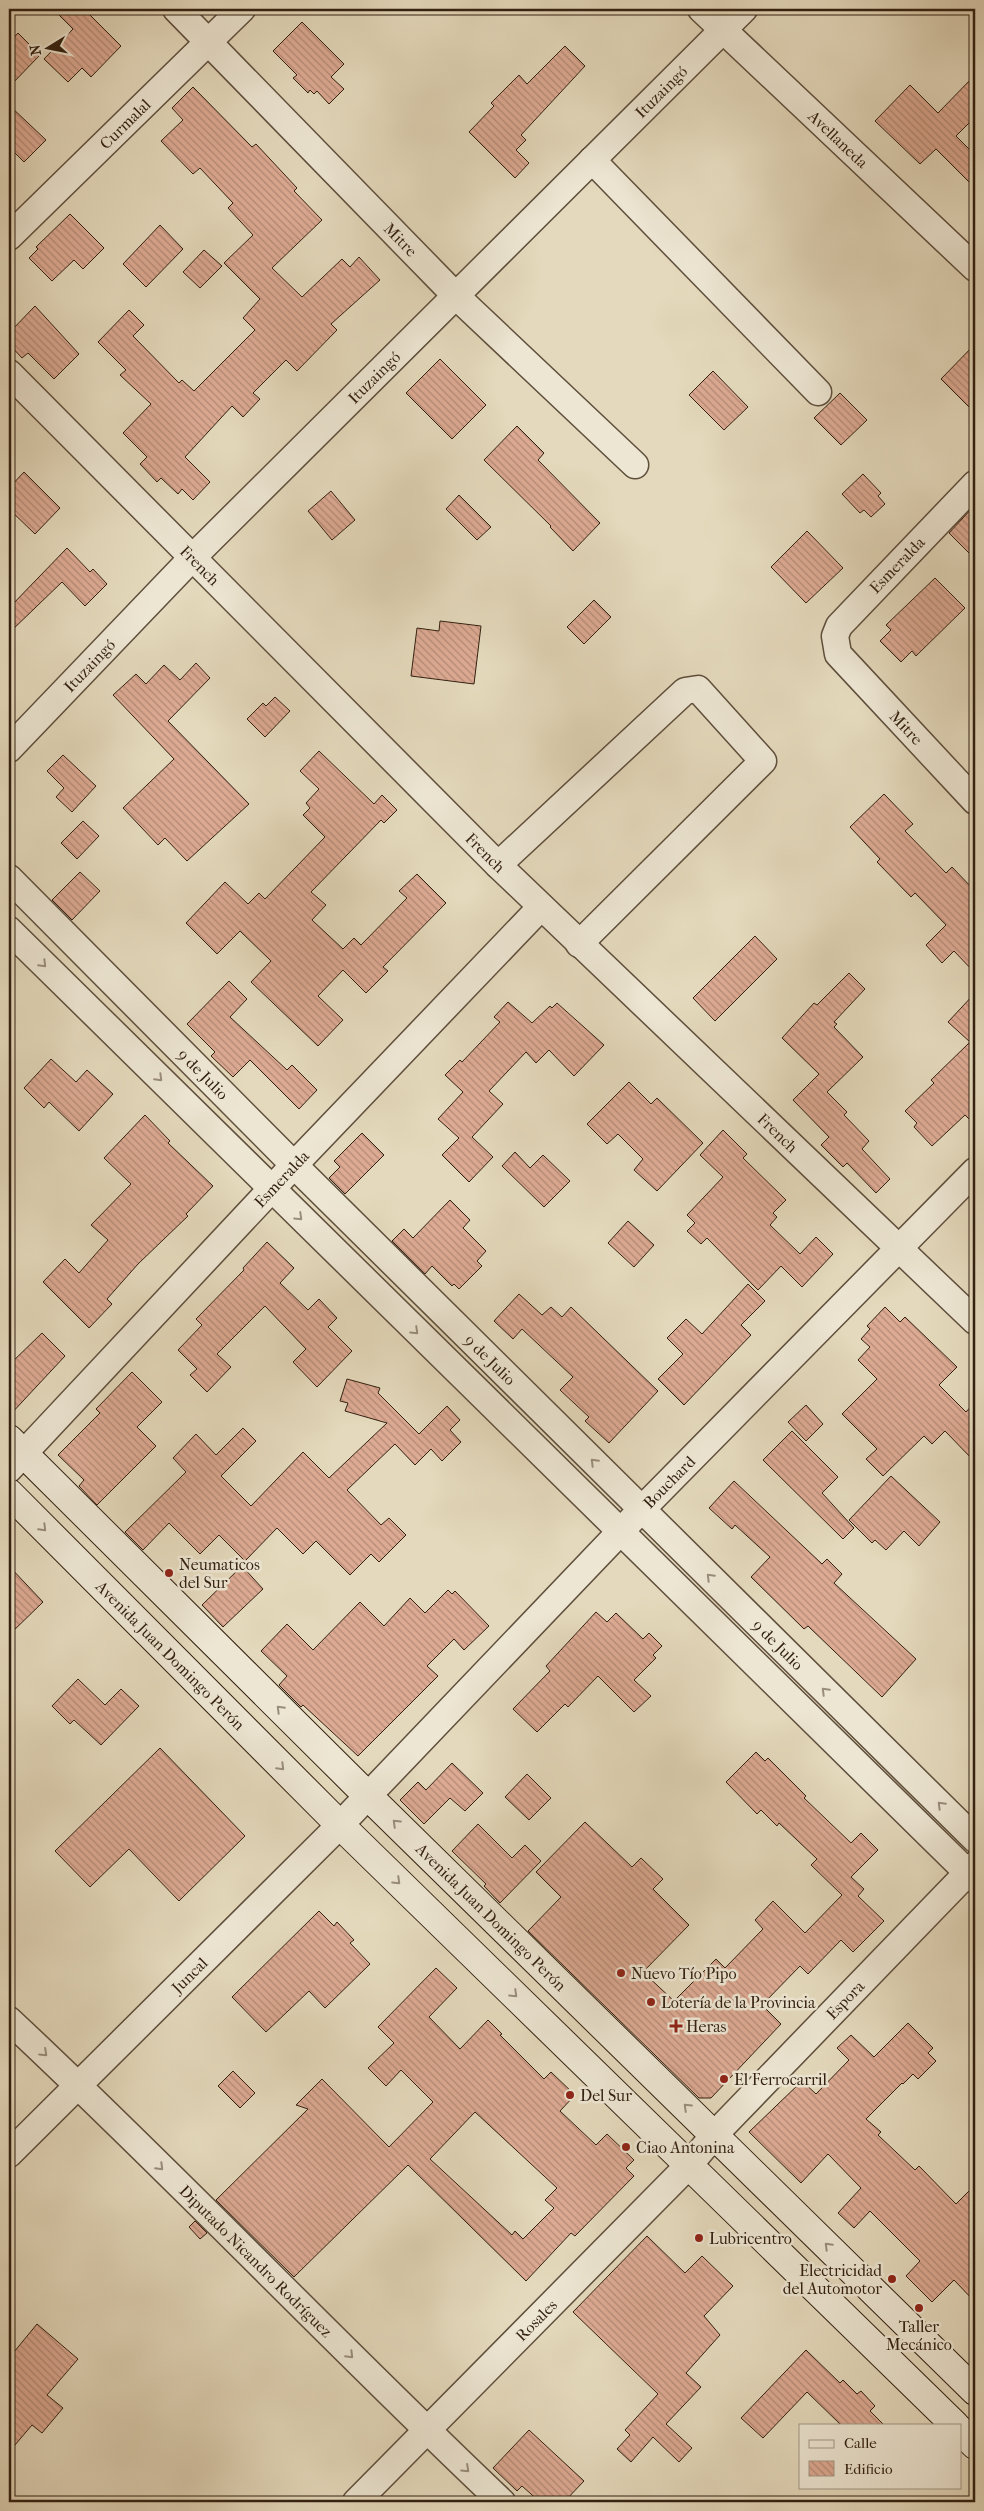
<svg xmlns="http://www.w3.org/2000/svg" width="984" height="2511" font-family="'IM FELL French Canon',serif">
  <defs>
    <pattern id="building-back-hatch" width="6" height="6" patternUnits="userSpaceOnUse" patternTransform="scale(1.25)"><rect width="6" height="6" fill="#ddaa93"/><path d="M-1 5l2 2M0 0l6 6M5-1l2 2" fill="none" stroke="#b48a77"/></pattern>
  </defs>
  <rect width="100%" height="100%" fill="#e4d9bc"/>
  <filter id="stains"><feTurbulence type="fractalNoise" baseFrequency=".004" numOctaves="4"/><feColorMatrix values="0 0 0 0 .2 0 0 0 0 .09 0 0 0 0 .02 0 0 0 .5 -.17"/></filter>
  <radialGradient id="worn" r=".72"><stop offset=".6" stop-color="#630" stop-opacity="0"/><stop offset="1" stop-color="#630" stop-opacity=".3"/></radialGradient>
  <!-- building -->
  <path fill="url(#building-back-hatch)" stroke="#322011" fill-rule="evenodd" d="M53,9H84L121,46L91,77L82,68L68,82L44,59L73,29Z
    M302,22L344,64L331,77L344,89L329,104L317,91L314,94L310,90L308,93L293,78L297,75L273,51Z
    M18,33L40,55L9,87V43Z
    M565,46L585,66L521,135L526,140L516,150L529,163L515,178L469,132L494,106L491,103L519,75L527,84Z
    M975,75V117L956,136L975,155V188L936,149L920,164L875,121L910,85L938,113Z
    M193,87L252,147L256,144L297,188L294,191L322,220L272,268L302,297L342,259L350,267L359,257L380,280L331,324L337,330L297,371L286,360L253,393L260,399L243,417L232,406L185,457L210,482L193,500L182,489L178,494L161,478L157,482L140,464L147,457L123,433L151,404L120,375L126,370L98,342L129,310L144,325L133,336L179,383L182,380L194,391L255,330L243,318L260,299L224,263L253,235L228,208L233,203L200,168L193,174L161,141L183,120L172,108Z
    M9,105L46,140L24,162L9,147Z
    M70,214L104,248L83,269L74,260L52,281L29,258L38,249L36,247Z
    M160,225L183,249L146,287L123,264Z
    M204,250L222,266L200,288L183,272Z
    M35,306L79,354L54,379L28,353L22,358L9,344V333Z
    M975,344V413L941,379Z
    M440,359L486,405L452,439L406,393Z
    M713,371L748,407L724,430L689,395Z
    M840,393L867,420L841,445L814,418Z
    M517,426L544,453L538,460L600,523L573,551L550,527L551,526L484,460Z
    M24,472L60,508L35,534L9,509V488Z
    M863,474L881,493L878,496L885,504L871,517L864,510L860,513L842,494Z
    M331,491L355,520L332,540L308,511Z
    M459,495L491,527L477,540L446,509Z
    M975,505V559L949,533Z
    M807,531L843,568L806,603L771,567Z
    M67,548L90,572L93,569L107,584L85,606L62,582L9,633V608Z
    M935,578L965,608L916,656L912,651L901,662L880,641L891,630L886,625Z
    M594,600L611,617L584,644L567,627Z
    M440,621L481,626L474,684L411,676L417,628L439,631Z
    M196,663L210,678L168,721L249,804L187,861L165,838L158,845L123,808L174,759L113,695L136,674L146,684L164,665L180,680Z
    M275,697L290,711L265,737L247,719L263,703L266,706Z
    M319,751L374,804L382,795L397,810L384,823L381,820L311,892L326,905L312,920L343,949L354,938L361,945L407,898L399,891L417,874L446,903L383,967L388,971L366,993L343,970L318,996L343,1020L318,1046L251,982L271,961L240,931L217,954L186,923L225,882L248,904L259,893L265,899L325,837L303,815L310,808L306,803L319,789L300,771Z
    M63,755L96,786L72,812L56,797L64,788L47,771Z
    M884,794L913,824L905,831L946,873L952,867L975,891V973L954,951L942,963L926,945L946,925L915,893L911,897L877,862L880,859L850,827Z
    M83,821L99,836L77,859L61,843Z
    M80,872L100,891L72,920L52,900Z
    M755,936L777,959L715,1021L693,998Z
    M849,973L865,989L834,1022L837,1024L834,1027L863,1057L827,1092L847,1112L844,1115L869,1141L862,1149L890,1179L876,1193L847,1163L843,1167L821,1145L829,1137L793,1100L819,1074L782,1038L814,1003L817,1005Z
    M229,981L247,999L230,1017L287,1070L292,1065L317,1090L299,1109L250,1060L233,1077L211,1056L215,1052L187,1024Z
    M975,993V1125L965,1115L932,1146L914,1127L917,1123L905,1111L934,1083L931,1080L970,1042L948,1022Z
    M508,1002L532,1023L550,1006L552,1008L557,1003L604,1045L574,1076L549,1050L536,1063L526,1052L489,1091L503,1104L472,1137L493,1157L469,1182L442,1155L459,1138L438,1119L463,1092L445,1075L460,1060L462,1062L500,1022L494,1017Z
    M51,1059L76,1082L87,1070L113,1094L79,1131L49,1102L44,1108L24,1088Z
    M629,1082L651,1104L657,1098L703,1143L657,1191L634,1170L643,1159L618,1134L607,1144L587,1124Z
    M145,1115L170,1141L168,1143L213,1186L186,1214L188,1216L138,1264L107,1299L112,1304L89,1328L43,1282L65,1259L79,1273L108,1240L91,1225L131,1184L104,1158Z
    M723,1130L747,1154L743,1158L786,1200L773,1213L777,1217L770,1225L800,1254L816,1237L833,1254L802,1287L781,1266L758,1290L707,1238L701,1244L687,1231L695,1223L687,1215L723,1177L700,1155Z
    M362,1133L384,1155L345,1194L329,1178L340,1167L334,1161Z
    M515,1152L530,1168L543,1155L570,1181L544,1207L502,1166Z
    M450,1200L470,1220L463,1228L486,1251L477,1261L482,1266L459,1289L454,1284L452,1286L432,1266L425,1274L392,1241L404,1229L413,1238Z
    M628,1221L654,1245L634,1267L608,1243Z
    M267,1242L294,1268L280,1283L308,1310L319,1299L337,1318L328,1327L352,1351L317,1387L293,1362L306,1349L265,1306L217,1354L231,1367L207,1392L190,1375L197,1369L178,1350L202,1325L196,1319L244,1270L243,1268Z
    M748,1284L765,1301L741,1325L751,1335L684,1405L658,1379L683,1354L667,1338L686,1319L702,1334Z
    M519,1294L542,1315L551,1307L562,1317L571,1307L658,1391L609,1443L585,1421L589,1417L560,1390L573,1377L522,1329L513,1339L494,1321Z
    M885,1307L900,1322L905,1317L957,1367L939,1385L966,1412L975,1402V1462L945,1431L932,1444L924,1436L883,1476L866,1459L877,1449L842,1414L877,1379L858,1360L870,1347L861,1339L870,1329L867,1326Z
    M42,1333L65,1356L9,1416V1365Z
    M132,1372L162,1402L137,1427L156,1446L97,1505L79,1486L84,1480L58,1455L100,1413L96,1409Z
    M347,1379L380,1388L378,1393L419,1434L447,1406L460,1420L450,1430L461,1442L442,1461L431,1449L415,1465L395,1444L347,1490L381,1525L389,1518L406,1535L379,1562L371,1554L350,1575L316,1541L303,1554L277,1528L245,1561L219,1535L200,1554L169,1523L143,1550L125,1532L186,1472L173,1458L196,1434L216,1455L243,1428L256,1441L221,1476L251,1506L303,1452L329,1478L387,1423L345,1411L348,1403L340,1401Z
    M806,1405L823,1424L806,1441L788,1422Z
    M792,1431L838,1477L822,1493L854,1528L843,1539L763,1460Z
    M891,1476L940,1522L919,1546L904,1531L886,1550L875,1540L872,1543L849,1520Z
    M734,1481L822,1564L827,1559L842,1574L834,1583L916,1659L882,1697L808,1626L804,1629L751,1577L770,1557L735,1525L732,1529L709,1508Z
    M9,1566L43,1602L9,1635Z
    M242,1566L263,1589L223,1627L202,1605Z
    M448,1590L452,1594L455,1591L489,1626L464,1650L454,1639L427,1666L438,1676L358,1756L303,1705L301,1707L279,1685L287,1676L261,1651L287,1624L313,1650L360,1602L384,1626L410,1598L425,1613Z
    M596,1612L607,1622L616,1613L643,1639L649,1633L662,1646L653,1655L656,1658L634,1680L651,1696L634,1712L598,1676L568,1707L565,1704L537,1732L513,1709L550,1671L546,1666Z
    M78,1679L105,1705L121,1689L139,1706L101,1745L74,1720L70,1724L52,1706Z
    M160,1748L245,1836L179,1901L129,1849L90,1887L55,1851Z
    M756,1752L765,1761L768,1758L806,1796L804,1798L851,1843L861,1833L878,1850L851,1877L864,1889L858,1896L884,1921L853,1952L841,1940L808,1974L800,1966L762,2005L781,2024L711,2098H699L528,1931L561,1897L536,1872L585,1822L632,1867L641,1858L663,1879L653,1889L689,1925L643,1972L674,2001L716,1959L725,1968L763,1929L755,1920L773,1901L805,1933L842,1895L811,1865L817,1859L779,1823L777,1826L761,1810L757,1814L726,1782Z
    M452,1763L483,1793L465,1811L450,1798L424,1824L400,1800L418,1782L426,1790Z
    M527,1774L551,1798L529,1820L505,1797Z
    M478,1824L512,1858L525,1845L541,1861L500,1903L484,1886L486,1884L452,1851Z
    M319,1911L334,1926L337,1922L354,1940L350,1943L370,1964L325,2008L309,1991L266,2032L232,1997Z
    M436,1968L457,1988L429,2017L460,2049L488,2020L502,2034L500,2035L544,2079L551,2072L575,2095L560,2111L596,2145L607,2134L634,2160L626,2168L634,2176L575,2236L571,2233L526,2281L408,2165L294,2277L216,2200L308,2109L296,2105L322,2079L389,2147L433,2102L401,2070L386,2086L368,2068L394,2043L378,2027ZM475,2112L557,2188L545,2200L554,2208L523,2239L515,2231L512,2235L430,2159Z
    M908,2023L933,2048L928,2053L936,2061L918,2079L913,2074L903,2084L902,2083L866,2119L881,2132L878,2135L915,2170L919,2166L956,2204L975,2185V2302L954,2280L932,2302L906,2276L920,2261L870,2211L854,2228L838,2213L861,2188L828,2154L801,2183L749,2132L802,2081L816,2094L849,2060L837,2048L851,2035L874,2057Z
    M233,2071L255,2093L240,2108L218,2086Z
    M195,2221L207,2233L200,2239L189,2227Z
    M647,2236L685,2273L702,2256L733,2286L704,2316L720,2335L686,2373L701,2387L666,2424L692,2448L679,2462L653,2437L631,2462L617,2449L630,2435L625,2430L658,2394L573,2312Z
    M37,2324L78,2359L47,2395L63,2408L42,2433L32,2425L9,2452V2358Z
    M806,2350L840,2383L843,2380L857,2394L861,2391L875,2406L870,2411L884,2425H841L807,2392L763,2438L741,2418Z
    M529,2430L584,2481L564,2502H540L522,2486L517,2491L493,2468Z"/>
  <g fill="none" stroke-linecap="round" stroke-linejoin="round">
    <defs>
      <g id="street">
        <path id="s1" d="M176,9L456,296L635,465"/>
        <path id="s2" d="M701,9L975,268"/>
        <path d="M592,160L818,392"/>
        <path id="s3" d="M9,237L242,9"/>
        <path id="s4" d="M9,373L498,865L975,1321"/>
        <path id="s5" d="M975,484L839,626L835,636L838,654L975,801"/>
        <path id="s6" d="M9,749L192,558L744,9"/>
        <path d="M498,865L685,691L698,689L763,761L579,944"/>
        <path id="s7" d="M9,878L294,1165L975,1839"/>
        <path d="M9,930L975,1880"/>
        <path id="s8" d="M9,1469L294,1165L541,907"/>
        <path id="s9" d="M9,2020C177,2177 335,2344 502,2502"/>
        <path id="s10" d="M9,2154L340,1825L642,1509L975,1171"/>
        <path id="s11" d="M356,2502L690,2164L715,2134L975,1865"/>
      </g>
      <g id="secondary">
        <path id="s12" d="M9,1439L367,1795L975,2391"/>
        <path id="s13" d="M9,1493L340,1825L955,2425"/>
        <path d="M960,2430L975,2445"/>
      </g>
    </defs>
    <!-- street casing -->
    <use href="#street" stroke="#5e4e3c" stroke-width="29"/>
    <!-- secondary casing -->
    <use href="#secondary" stroke="#322011" stroke-width="30"/>
    <!-- street -->
    <use href="#street" stroke="#ede6d3" stroke-width="26"/>
    <!-- secondary -->
    <use href="#secondary" stroke="#ede6d3" stroke-width="28"/>
  </g>
  <!-- one-way arrows -->
  <defs><path id="oneway-chevron" d="M-2-3.5L2.5 0L-2 3.5" fill="none" stroke-width="1.6" stroke-linecap="round" stroke-linejoin="round" transform="scale(1.25)"/></defs>
  <g stroke="#998d7c">
    <use href="#oneway-chevron" transform="translate(43 964) rotate(45)"/>
    <use href="#oneway-chevron" transform="translate(159 1078) rotate(45)"/>
    <use href="#oneway-chevron" transform="translate(299 1217) rotate(44)"/>
    <use href="#oneway-chevron" transform="translate(415 1331) rotate(44)"/>
    <use href="#oneway-chevron" transform="translate(594 1462) rotate(-135)"/>
    <use href="#oneway-chevron" transform="translate(43 1528) rotate(45)"/>
    <use href="#oneway-chevron" transform="translate(710 1577) rotate(-135)"/>
    <use href="#oneway-chevron" transform="translate(825 1691) rotate(-135)"/>
    <use href="#oneway-chevron" transform="translate(280 1709) rotate(-135)"/>
    <use href="#oneway-chevron" transform="translate(281 1767) rotate(45)"/>
    <use href="#oneway-chevron" transform="translate(941 1805) rotate(-135)"/>
    <use href="#oneway-chevron" transform="translate(396 1823) rotate(-136)"/>
    <use href="#oneway-chevron" transform="translate(397 1881) rotate(44)"/>
    <use href="#oneway-chevron" transform="translate(514 1994) rotate(44)"/>
    <use href="#oneway-chevron" transform="translate(44 2053) rotate(43)"/>
    <use href="#oneway-chevron" transform="translate(687 2107) rotate(-136)"/>
    <use href="#oneway-chevron" transform="translate(160 2167) rotate(45)"/>
    <use href="#oneway-chevron" transform="translate(828 2246) rotate(-135)"/>
    <use href="#oneway-chevron" transform="translate(350 2355) rotate(45)"/>
    <use href="#oneway-chevron" transform="translate(466 2469) rotate(43)"/>
  </g>
  <!-- markers -->
  <g fill="#8f2418" stroke="#ede6d3" stroke-width="2">
    <circle cx="169" cy="1573" r="5"/>
    <circle cx="621" cy="1973" r="5"/>
    <circle cx="651" cy="2002" r="5"/>
    <path d="M673.5 2018.5h5v5h5v5h-5v5h-5v-5h-5v-5h5z"/>
    <circle cx="724" cy="2079" r="5"/>
    <circle cx="570" cy="2095" r="5"/>
    <circle cx="626" cy="2147" r="5"/>
    <circle cx="699" cy="2238" r="5"/>
    <circle cx="892" cy="2279" r="5"/>
    <circle cx="919" cy="2308" r="5"/>
  </g>
  <g text-anchor="middle" dominant-baseline="central" stroke-width="5" stroke-linejoin="round" paint-order="stroke">
    <!-- street labels -->
    <g font-size="16" fill="#322011" stroke="#ede6d3">
      <text stroke="none"><textPath href="#s6" startOffset="926">Ituzaingó</textPath></text>
      <text stroke="none"><textPath href="#s3" startOffset="162">Curmalal</textPath></text>
      <text stroke="none"><textPath href="#s2" startOffset="189">Avellaneda</textPath></text>
      <text stroke="none"><textPath href="#s1" startOffset="322">Mitre</textPath></text>
      <text stroke="none"><textPath href="#s6" startOffset="521">Ituzaingó</textPath></text>
      <text transform="translate(897 565) rotate(-46)">Esmeralda</text>
      <text stroke="none"><textPath href="#s4" startOffset="271">French</textPath></text>
      <text stroke="none"><textPath href="#s6" startOffset="116">Ituzaingó</textPath></text>
      <text stroke="none"><textPath href="#s5" startOffset="326">Mitre</textPath></text>
      <text stroke="none"><textPath href="#s4" startOffset="676">French</textPath></text>
      <text stroke="none"><textPath href="#s7" startOffset="276">9 de Julio</textPath></text>
      <text stroke="none"><textPath href="#s4" startOffset="1081">French</textPath></text>
      <text stroke="none"><textPath href="#s8" startOffset="398">Esmeralda</textPath></text>
      <text stroke="none"><textPath href="#s7" startOffset="681">9 de Julio</textPath></text>
      <text stroke="none"><textPath href="#s10" startOffset="942">Bouchard</textPath></text>
      <text stroke="none"><textPath href="#s7" startOffset="1086">9 de Julio</textPath></text>
      <text stroke="none"><textPath href="#s13" startOffset="229">Avenida Juan Domingo Perón</textPath></text>
      <text stroke="none"><textPath href="#s12" startOffset="679">Avenida Juan Domingo Perón</textPath></text>
      <text stroke="none"><textPath href="#s10" startOffset="254">Juncal</textPath></text>
      <text stroke="none"><textPath href="#s11" startOffset="701">Espora</textPath></text>
      <text stroke="none"><textPath href="#s9" startOffset="345">Diputado Nicandro Rodríguez</textPath></text>
      <text stroke="none"><textPath href="#s11" startOffset="256">Rosales</textPath></text>
    </g>
    <!-- poi labels -->
    <g font-size="16" fill="#322011" stroke="#ede6d3" text-anchor="start">
      <text x="179" y="1564">Neumaticos<tspan x="179" dy="18">del Sur</tspan></text>
      <text x="631" y="1973">Nuevo Tío Pipo</text>
      <text x="661" y="2002">Lotería de la Provincia</text>
      <text x="686" y="2026">Heras</text>
      <text x="734" y="2079">El Ferrocarril</text>
      <text x="580" y="2095">Del Sur</text>
      <text x="636" y="2147">Ciao Antonina</text>
      <text x="709" y="2238">Lubricentro</text>
      <text x="882" y="2270" text-anchor="end">Electricidad<tspan x="882" dy="18">del Automotor</tspan></text>
      <text x="919" y="2326" text-anchor="middle">Taller<tspan x="919" dy="18">Mecánico</tspan></text>
    </g>
  </g>
  <!-- margin -->
  <rect width="984" height="2511" fill="none" stroke="#e4d9bc" stroke-width="30"/>
  <rect x="10" y="10" width="964" height="2491" fill="none" stroke="#322011" stroke-width="2.5"/>
  <rect x="15" y="15" width="954" height="2481" fill="none" stroke="#322011"/>
  <!-- legend -->
  <rect x="799" y="2424" width="162" height="65" fill="#ede6d3" stroke="#a29785"/>
  <rect x="809" y="2440" width="25" height="8" fill="#ede6d3" stroke="#a29785"/>
  <text x="844" y="2448" font-size="15" fill="#322011">Calle</text>
  <rect x="809" y="2461" width="25" height="15" fill="url(#building-back-hatch)" stroke="#a29785"/>
  <text x="844" y="2474" font-size="15" fill="#322011">Edificio</text>
  <!-- north arrow -->
  <g transform="translate(48 48) rotate(260)" stroke="#ede6d3" stroke-width="4" paint-order="stroke">
  <path d="M0-4L9 19L0 12L-9 19Z" fill="#322011"/>
  <text y="-8" font-size="14" font-weight="bold" text-anchor="middle" fill="#322011">N</text>
  </g>
  <rect width="100%" height="100%" filter="url(#stains)"/>
  <rect width="100%" height="100%" fill="url(#worn)"/>
</svg>
